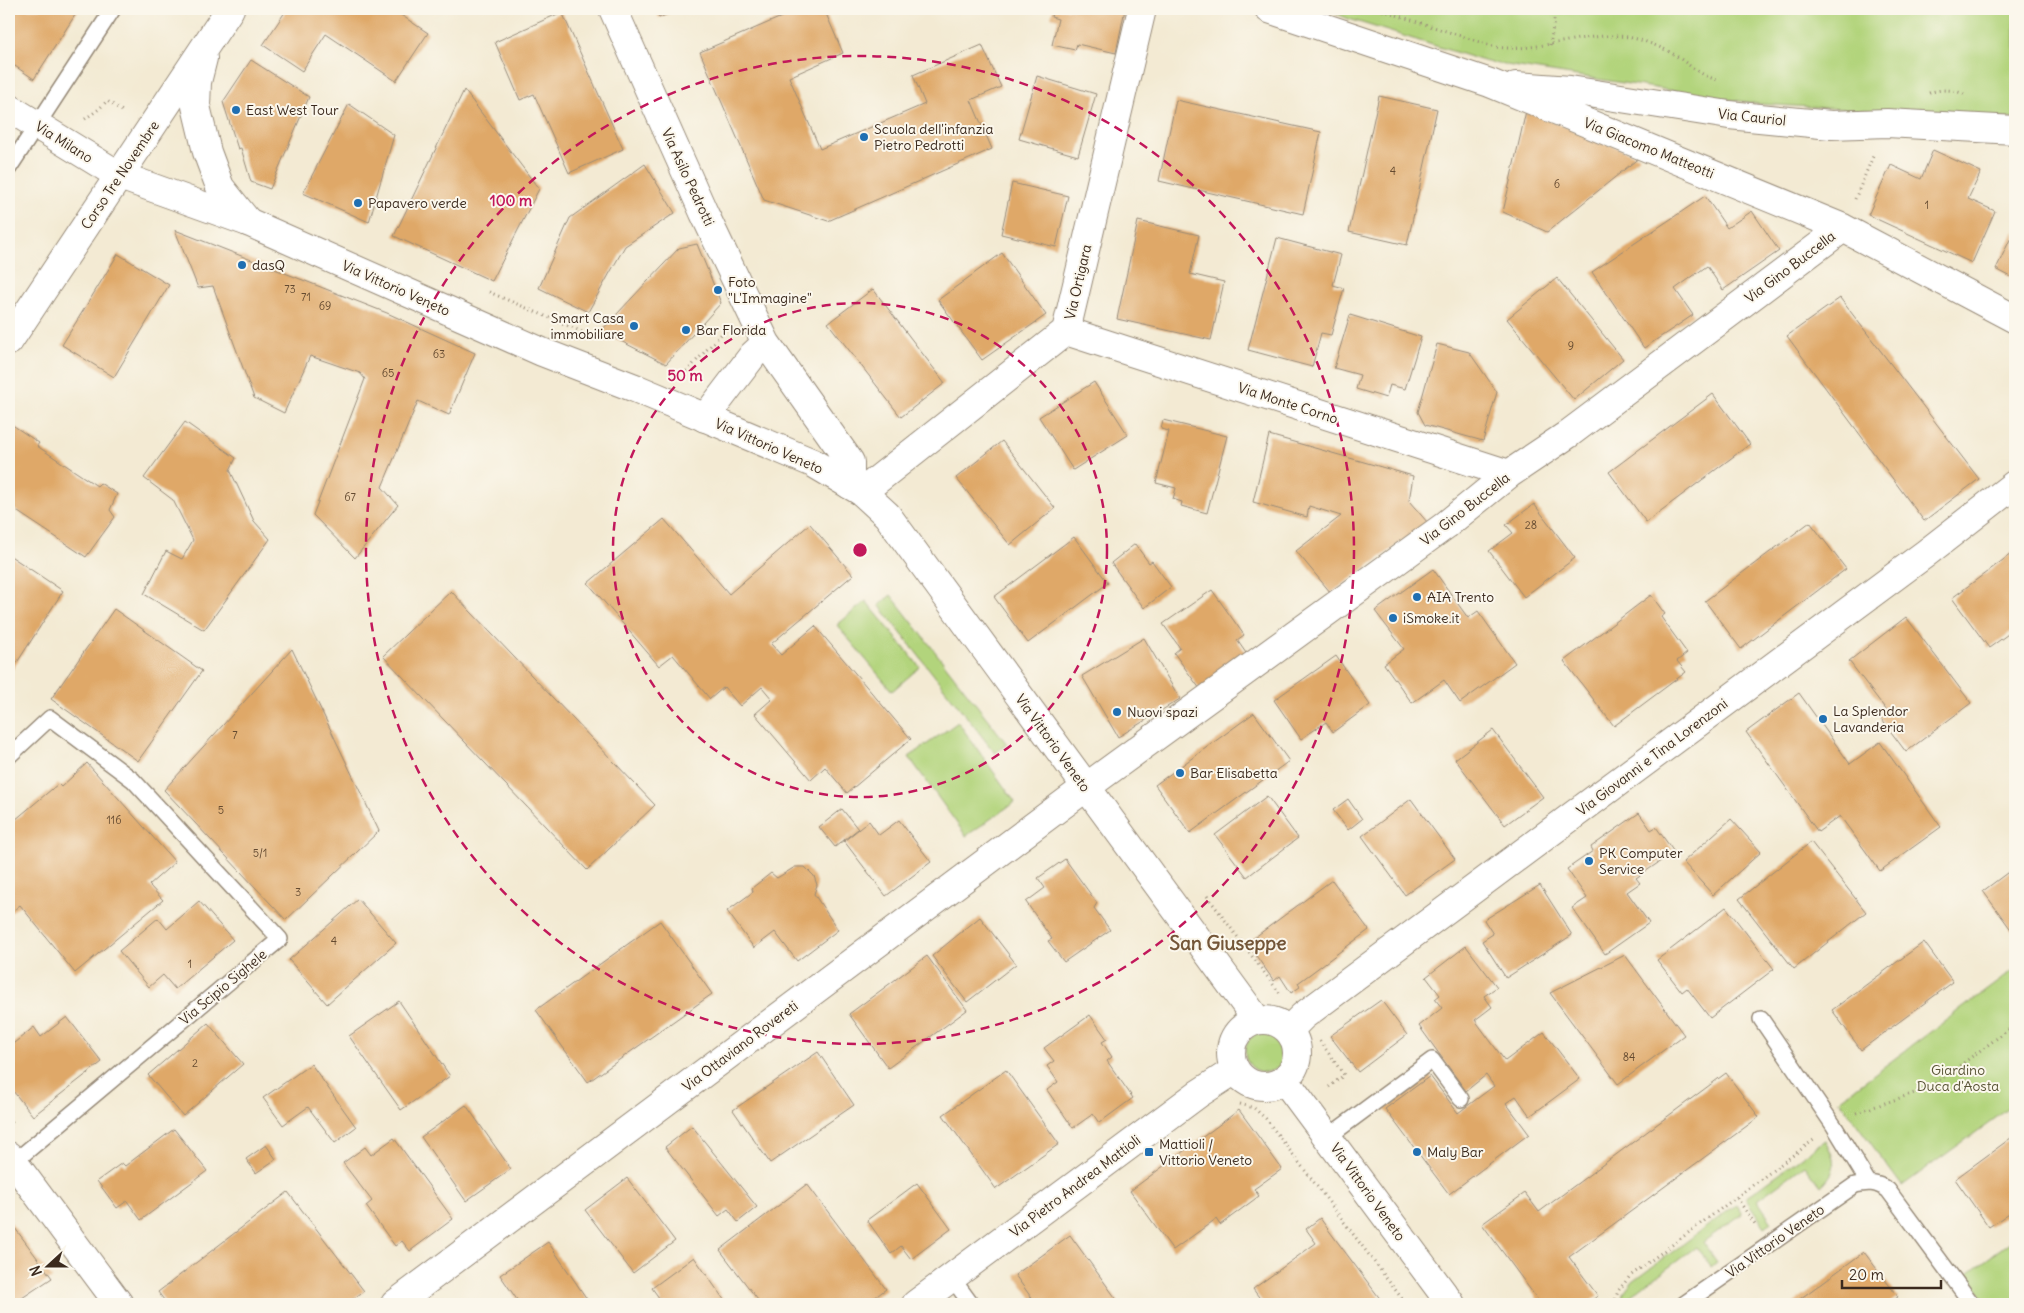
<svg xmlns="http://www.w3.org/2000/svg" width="2024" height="1313" font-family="Delius,sans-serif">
  <rect width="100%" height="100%" fill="#fbf7ec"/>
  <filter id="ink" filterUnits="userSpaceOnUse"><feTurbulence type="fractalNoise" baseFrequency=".02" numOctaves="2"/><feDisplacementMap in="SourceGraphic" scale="10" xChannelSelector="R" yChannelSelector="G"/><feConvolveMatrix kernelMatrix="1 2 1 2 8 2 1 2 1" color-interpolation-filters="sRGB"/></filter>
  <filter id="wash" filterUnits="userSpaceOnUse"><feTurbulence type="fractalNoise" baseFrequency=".0096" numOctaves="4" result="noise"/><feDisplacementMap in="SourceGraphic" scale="20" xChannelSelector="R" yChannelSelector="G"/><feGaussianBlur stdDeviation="1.12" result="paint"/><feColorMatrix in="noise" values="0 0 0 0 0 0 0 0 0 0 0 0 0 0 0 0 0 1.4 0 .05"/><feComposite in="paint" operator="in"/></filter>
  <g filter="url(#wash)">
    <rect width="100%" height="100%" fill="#f3ead3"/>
    <!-- green -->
    <path fill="#b2d47c" stroke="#767f4d" d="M1325,9H2015V119L1759,104L1487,62L1349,19Z
      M891,595L1007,744L995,753L879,605Z
      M866,601L920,667L892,691L837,625Z
      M958,722L1015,802L966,836L909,757Z
      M2015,969V1104L1902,1186L1839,1100Z
      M1245 1052a20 20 0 1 1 40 0a20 20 0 1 1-40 0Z
      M1825,1140C1835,1159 1839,1170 1821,1186L1805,1165L1757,1200L1772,1222L1765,1227L1745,1198Z
      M1736,1205L1742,1214L1703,1242L1717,1262L1711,1267L1696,1247L1630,1296L1636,1304H1621L1623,1294L1633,1281Z
      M2015,1238V1304H1989L1966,1275Z"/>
    <g id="blocks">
      <!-- building -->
      <path fill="#dfa868" d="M9,9H79L34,79L9,62Z
        M287,9H392L428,33L396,81L326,34L302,71L263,45Z
        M655,9H679L659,18Z
        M800,9H824L843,53L789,77L820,149L925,104L913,75L982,45L1001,87L971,100L992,149L828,221L764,200L700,52Z
        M1053,9H1125L1116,53L1077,44L1075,50L1052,45L1058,19L1051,17Z
        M562,12L623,149L569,173L534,94L520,100L495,42Z
        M251,60L309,97L270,189L251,182L241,148L238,149L223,102Z
        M1037,76L1096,94L1078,156L1019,139Z
        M464,90L539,189L492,281L394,236Z
        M1379,96L1437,109L1407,245L1349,232Z
        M1176,100L1321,132L1303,214L1159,181Z
        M349,104L394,135L369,222L303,193Z
        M1526,111L1640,157L1547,232L1503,212Z
        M1933,150L1981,172L1968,199L1995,211L1972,263L1868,215L1891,165L1921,179Z
        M645,164L675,213L625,246L588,312L539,288L570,218Z
        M1012,183L1068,196L1056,247L1001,234Z
        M1705,196L1727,228L1752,211L1779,251L1723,290L1707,266L1675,289L1693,315L1644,348L1592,272Z
        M1138,221L1199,235L1190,274L1224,282L1211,340L1117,319Z
        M2015,229V279L1996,269Z
        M175,230L387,313L475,353L449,415L418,401L382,487L398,505L355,558L313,515L365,379L360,373L310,356L284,413L254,398L213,286L198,288Z
        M1277,238L1341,255L1333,285L1344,288L1331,335L1321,333L1312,367L1248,350Z
        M697,244L721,303L666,364L601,331L679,248Z
        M1002,253L1046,315L982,360L938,300Z
        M118,254L169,285L114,377L62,345Z
        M1557,278L1623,359L1574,400L1507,319Z
        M873,289L945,383L901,417L828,323Z
        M1840,298L1979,479L1924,521L1787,336Z
        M1350,315L1421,337L1405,389L1390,385L1386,398L1356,389L1360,375L1334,368Z
        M1437,344L1469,352L1497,392L1483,441L1425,425L1418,412Z
        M1094,382L1128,435L1073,470L1039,417Z
        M1713,394L1750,444L1646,522L1609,472Z
        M1163,420L1227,436L1207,513L1181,506L1182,502L1173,499L1176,488L1156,483L1169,431L1161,429Z
        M185,422L236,458L230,470L254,521L270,539L204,630L144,594L166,551L182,559L193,540L173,500L144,478Z
        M11,424L39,443L37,446L97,486L100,483L117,494L110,510L115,517L86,557L9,506V428Z
        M1269,435L1413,476L1409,501L1428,523L1331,593L1296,551L1341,516L1309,506L1307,517L1253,502Z
        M1002,441L1055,508L1010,545L956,478Z
        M1534,504L1575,558L1524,597L1489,551L1513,533L1506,525Z
        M664,519L729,594L810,524L853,575L771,644L781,655L815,626L911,739L847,793L825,767L811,780L755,714L772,699L762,687L740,706L724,687L710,699L673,655L659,666L588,583Z
        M1810,522L1846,569L1741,649L1705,601Z
        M1074,537L1108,583L1028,643L994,597Z
        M1135,544L1149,563L1152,561L1171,587L1144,608L1111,563Z
        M2015,551V629L1989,648L1952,598Z
        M9,555L63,591L9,675Z
        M1433,569L1468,618L1478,611L1515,663L1460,703L1444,680L1412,703L1384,664L1404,649L1375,611Z
        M1212,590L1244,635L1237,640L1248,656L1200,689L1174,653L1180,648L1163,624Z
        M451,591L655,805L587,870L383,656Z
        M1651,595L1665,614L1661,617L1687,653L1677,661L1686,672L1614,726L1564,661Z
        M114,609L202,671L138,761L51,699Z
        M1906,617L1971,703L1906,752L1879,716L1887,711L1849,661Z
        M1144,638L1180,699L1118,737L1082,676Z
        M292,649L379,831L286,920L164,790Z
        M1336,656L1370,705L1333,732L1326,722L1301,739L1274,700Z
        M1799,693L1850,764L1880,742L1941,827L1880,871L1840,816L1818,832L1746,732Z
        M1254,713L1289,761L1190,833L1155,785Z
        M1493,730L1543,797L1505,825L1455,759Z
        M87,763L175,862L149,885L163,900L75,973L20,905L9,914V825L58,784L61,787Z
        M1267,796L1298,838L1247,877L1215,835Z
        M1348,799L1362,819L1348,830L1333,810Z
        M1411,799L1455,859L1405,895L1362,836Z
        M842,809L858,829L835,847L819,827Z
        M1639,813L1651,830L1656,827L1674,852L1636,878L1640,883L1627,892L1649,923L1605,954L1572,908L1587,898L1567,869L1593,851L1591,847Z
        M1731,819L1761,852L1713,895L1683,862Z
        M899,820L931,862L886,896L844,841L869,821L879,835Z
        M1811,842L1866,912L1794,969L1739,899Z
        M1065,859L1097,903L1094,908L1110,930L1064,962L1048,941L1052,939L1026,902L1045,888L1038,878Z
        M795,867H805L814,876L817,885L814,894L838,930L797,961L775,932L754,948L727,911L753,892L752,888L771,873L777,878Z
        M2015,867V935L1983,891Z
        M1332,880L1369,930L1298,983L1300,987L1291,993L1280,976L1274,981L1247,943Z
        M1540,885L1572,935L1506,978L1482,941L1493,934L1484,920Z
        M358,899L396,943L327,1004L289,960Z
        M199,901L233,940L175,989L163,975L149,987L119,951L158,918L167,929Z
        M1726,907L1774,969L1710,1018L1687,988L1682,992L1657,960Z
        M980,917L1016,964L967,1002L932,956Z
        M660,921L712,994L588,1082L536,1010Z
        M1924,942L1953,982L1861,1050L1832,1010Z
        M1466,946L1497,987L1484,996L1492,1007L1475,1020L1505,1061L1544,1032L1580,1079L1530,1116L1516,1096L1506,1103L1529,1134L1449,1194L1385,1109L1430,1076L1458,1113L1494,1086L1486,1075L1466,1091L1419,1026L1442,1008L1435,999L1440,995L1426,977Z
        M1625,955L1684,1035L1618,1084L1550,993Z
        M927,956L967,1010L888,1068L849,1014Z
        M1381,1000L1407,1035L1358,1072L1330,1036Z
        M399,1001L450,1076L401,1110L349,1036Z
        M1090,1015L1107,1039L1102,1042L1112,1057L1107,1061L1133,1098L1099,1123L1093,1114L1073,1128L1047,1090L1058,1082L1047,1066L1054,1061L1044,1048Z
        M67,1017L102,1062L33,1116L9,1086V1047L34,1027L41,1037Z
        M208,1023L243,1064L183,1116L148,1075Z
        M818,1052L854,1105L770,1163L733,1110Z
        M311,1064L356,1127L335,1143L308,1107L283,1125L263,1098Z
        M1006,1070L1059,1144L996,1189L943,1115Z
        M1726,1073L1759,1117L1569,1257L1598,1296L1586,1304H1541L1482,1224L1525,1193L1539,1212Z
        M466,1105L511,1169L466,1201L421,1137Z
        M1239,1110L1282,1169L1254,1189L1259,1196L1220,1225L1216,1219L1173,1250L1130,1191Z
        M692,1126L757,1207L738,1222L728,1209L719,1216L665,1147Z
        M174,1129L207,1171L141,1220L127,1201L117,1208L97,1181L122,1163L125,1166Z
        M2015,1135V1209L1989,1227L1955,1179Z
        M394,1138L453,1219L410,1251L402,1241L395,1246L366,1206L372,1201L343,1163L365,1147L371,1155Z
        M266,1145L276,1159L256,1173L246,1159Z
        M627,1178L675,1241L633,1273L585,1210Z
        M917,1183L951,1229L911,1259L901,1246L891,1254L867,1220Z
        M807,1184L886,1289L866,1304H761L720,1250Z
        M288,1192L364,1291L346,1304H167L158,1292Z
        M1320,1218L1330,1232L1384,1304H1264L1253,1289L1316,1243L1306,1229Z
        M9,1220L52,1278L13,1304H9Z
        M1070,1235L1120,1304H1036L1015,1275Z
        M548,1242L589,1302L586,1304H520L500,1275Z
        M1864,1252L1898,1297L1888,1304H1793Z
        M694,1257L727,1304H659L662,1302L652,1288Z"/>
    </g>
  </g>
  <g filter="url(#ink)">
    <use href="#blocks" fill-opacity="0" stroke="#978a78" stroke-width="1"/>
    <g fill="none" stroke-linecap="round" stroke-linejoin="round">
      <defs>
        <path id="service" d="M9,168L113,9
          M9,756L50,718L133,780L280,939L14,1162
          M1761,1019L1834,1126L1868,1182
          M1328,1137L1432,1060L1461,1099
          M952,1278L971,1304
          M1684,1304L1855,1185C1868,1182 1876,1182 1888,1190L1972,1304"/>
        <path id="minor" d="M613,9L704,213L766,343L850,462V485
          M1269,9L1490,83L1843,228L2015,319
          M1516,86L1570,90L1729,115L1831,125L1887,123L2015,130
          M9,108L120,176
          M1066,331L1509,474
          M705,418L753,355L766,343
          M862,492L1066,331L1142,9
          M1289,1030L1303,1016L1925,554L2015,484
          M395,1304L1085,788L1446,525L1509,474L1567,435L1843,228
          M916,1304L1198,1094L1235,1070"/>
        <path id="tertiary" d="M120,176L248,222L542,352L635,388L813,463L862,492L887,515L1257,1020
          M1231 1053a33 33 0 1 1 66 0a33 33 0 1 1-66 0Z
          M1284,1079L1451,1304
          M9,1156L119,1304"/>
        <path id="secondary" d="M203,58L197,82L196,106L207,152L220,187L248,222
          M9,341L230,9"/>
      </defs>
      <!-- service casing -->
      <use href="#service" stroke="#978a78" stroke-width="18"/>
      <!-- minor casing -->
      <use href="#minor" stroke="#978a78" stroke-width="30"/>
      <!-- tertiary casing -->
      <use href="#tertiary" stroke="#978a78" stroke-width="30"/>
      <!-- secondary casing -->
      <use href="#secondary" stroke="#978a78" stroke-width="30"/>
      <!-- path -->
      <path stroke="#978a78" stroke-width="3" stroke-dasharray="1 4" stroke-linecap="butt" d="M1378,9L1495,47C1540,53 1583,31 1628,37C1644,40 1661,47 1675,55C1688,64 1701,76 1718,80
        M1550,45L1556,9
        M1929,93C1940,89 1952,89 1964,94
        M85,119L99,109L107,101L124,112
        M1855,199L1874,154
        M489,292L585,333
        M681,372L687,371L726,329
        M1207,896L1281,995
        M1320,1041L1344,1075L1329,1087
        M1240,1104L1254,1108L1266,1119L1406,1304
        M1856,1113L1929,1088L2015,1025
        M9,1118L15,1126
        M1737,1198L1755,1224
        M1614,1304L1618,1291L1630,1276L1815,1139
        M2013,1304L2015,1303"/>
      <!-- service -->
      <use href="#service" stroke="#fff" stroke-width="15"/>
      <!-- minor -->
      <use href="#minor" stroke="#fff" stroke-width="28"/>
      <!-- tertiary -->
      <use href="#tertiary" stroke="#fff" stroke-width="28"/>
      <!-- secondary -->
      <use href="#secondary" stroke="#fff" stroke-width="28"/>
    </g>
  </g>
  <!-- distance rings -->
  <g fill="none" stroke="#c2185b" stroke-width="2.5" stroke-dasharray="9 6">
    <circle cx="860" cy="550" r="247"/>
    <circle cx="860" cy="550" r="494"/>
  </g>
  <!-- markers -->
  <g fill="#1f6fb2" stroke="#fbf7ec" stroke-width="2">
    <circle cx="236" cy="110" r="5"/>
    <circle cx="864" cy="137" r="5"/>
    <circle cx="358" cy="203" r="5"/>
    <circle cx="242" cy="265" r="5"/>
    <circle cx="718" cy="290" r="5"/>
    <circle cx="634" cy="326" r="5"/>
    <circle cx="686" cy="330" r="5"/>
    <circle cx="1417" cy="597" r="5"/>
    <circle cx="1393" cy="618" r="5"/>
    <circle cx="1117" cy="712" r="5"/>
    <circle cx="1823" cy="719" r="5"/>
    <circle cx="1180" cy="773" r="5"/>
    <circle cx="1589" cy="861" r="5"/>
    <rect x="1144" y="1147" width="10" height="10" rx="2.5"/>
    <circle cx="1417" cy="1152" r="5"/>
  </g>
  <g text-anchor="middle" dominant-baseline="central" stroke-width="4" stroke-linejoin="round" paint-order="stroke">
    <!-- number labels -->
    <g font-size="11" fill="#644a30">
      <text x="1393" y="171">4</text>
      <text x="1557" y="184">6</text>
      <text x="1927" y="205">1</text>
      <text x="290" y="289">73</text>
      <text x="306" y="297">71</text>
      <text x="325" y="306">69</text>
      <text x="1571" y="346">9</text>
      <text x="439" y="354">63</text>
      <text x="388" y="373">65</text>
      <text x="350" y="497">67</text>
      <text x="1531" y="525">28</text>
      <text x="235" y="735">7</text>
      <text x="221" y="810">5</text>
      <text x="114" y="820">116</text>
      <text x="260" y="853">5/1</text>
      <text x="298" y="892">3</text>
      <text x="334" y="941">4</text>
      <text x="190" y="964">1</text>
      <text x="1629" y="1057">84</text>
      <text x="195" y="1063">2</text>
    </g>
    <!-- poi labels -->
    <g font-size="14" fill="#3b2a1e" stroke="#fbf7ec" text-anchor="start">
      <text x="246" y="110">East West Tour</text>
      <text x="874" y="129">Scuola dell'infanzia<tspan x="874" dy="16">Pietro Pedrotti</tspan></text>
      <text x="368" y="203">Papavero verde</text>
      <text x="252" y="265">dasQ</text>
      <text x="728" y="282">Foto<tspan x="728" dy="16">"L'Immagine"</tspan></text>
      <text x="624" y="318" text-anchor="end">Smart Casa<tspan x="624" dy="16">immobiliare</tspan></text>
      <text x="696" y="330">Bar Florida</text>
      <text x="1427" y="597">AIA Trento</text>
      <text x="1403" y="618">iSmoke.it</text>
      <text x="1833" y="711">La Splendor<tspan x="1833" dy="16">Lavanderia</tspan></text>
      <text x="1127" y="712">Nuovi spazi</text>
      <text x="1190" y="773">Bar Elisabetta</text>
      <text x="1599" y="853">PK Computer<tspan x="1599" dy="16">Service</tspan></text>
      <text x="1159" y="1144">Mattioli /<tspan x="1159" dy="16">Vittorio Veneto</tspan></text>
      <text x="1427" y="1152">Maly Bar</text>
    </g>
    <!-- street labels -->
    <g font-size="14" fill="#3b2a1e" stroke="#fbf7ec">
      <text transform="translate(1752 117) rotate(6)">Via Cauriol</text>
      <text transform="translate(64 142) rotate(32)">Via Milano</text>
      <text transform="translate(1649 148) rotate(22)">Via Giacomo Matteotti</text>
      <text transform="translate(120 175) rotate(-56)">Corso Tre Novembre</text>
      <text transform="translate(688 177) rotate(65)">Via Asilo Pedrotti</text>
      <text transform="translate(1790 267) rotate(-37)">Via Gino Buccella</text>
      <text transform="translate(1078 282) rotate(-77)">Via Ortigara</text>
      <text transform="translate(396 288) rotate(24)">Via Vittorio Veneto</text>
      <text transform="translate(1288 403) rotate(18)">Via Monte Corno</text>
      <text transform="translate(769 446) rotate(24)">Via Vittorio Veneto</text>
      <text transform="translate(1465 509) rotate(-38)">Via Gino Buccella</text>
      <text transform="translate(1053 743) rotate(54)">Via Vittorio Veneto</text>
      <text transform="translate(1652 757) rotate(-37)">Via Giovanni e Tina Lorenzoni</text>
      <text transform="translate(223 987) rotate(-40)">Via Scipio Sighele</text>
      <text transform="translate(740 1046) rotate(-37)">Via Ottaviano Rovereti</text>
      <text transform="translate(1075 1186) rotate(-37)">Via Pietro Andrea Mattioli</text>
      <text transform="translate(1368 1192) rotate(54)">Via Vittorio Veneto</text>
      <text transform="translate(1775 1241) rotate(-35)">Via Vittorio Veneto</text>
    </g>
    <!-- park labels -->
    <g font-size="14" fill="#595436" stroke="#fbf7ec">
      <text x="1958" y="1070">Giardino<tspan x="1958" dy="16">Duca d'Aosta</tspan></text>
    </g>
    <!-- district labels -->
    <g font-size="19" font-weight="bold" fill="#745638" stroke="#fbf7ec">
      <text x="1228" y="943">San Giuseppe</text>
    </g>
  </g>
  <circle cx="860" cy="550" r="8" fill="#c2185b" stroke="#fbf7ec" stroke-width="2.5"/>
  <g font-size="15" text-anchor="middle" font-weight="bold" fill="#c2185b" stroke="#fbf7ec" stroke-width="4" stroke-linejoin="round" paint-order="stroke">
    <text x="511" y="206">100 m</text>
    <text x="685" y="381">50 m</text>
  </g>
  <!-- margin -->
  <rect width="2024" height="1313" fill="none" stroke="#fbf7ec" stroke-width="30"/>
  <!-- north arrow -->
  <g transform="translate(48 1266) rotate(249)" stroke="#fbf7ec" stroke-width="4" paint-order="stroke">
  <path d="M0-4L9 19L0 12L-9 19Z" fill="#3b2a1e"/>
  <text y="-8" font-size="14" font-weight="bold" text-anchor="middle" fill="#3b2a1e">N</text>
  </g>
  <!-- scale -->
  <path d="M1842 1280v8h99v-8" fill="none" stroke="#3b2a1e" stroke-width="2.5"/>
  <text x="1849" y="1280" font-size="15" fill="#3b2a1e" stroke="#fbf7ec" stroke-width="4" paint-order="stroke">20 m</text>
</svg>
